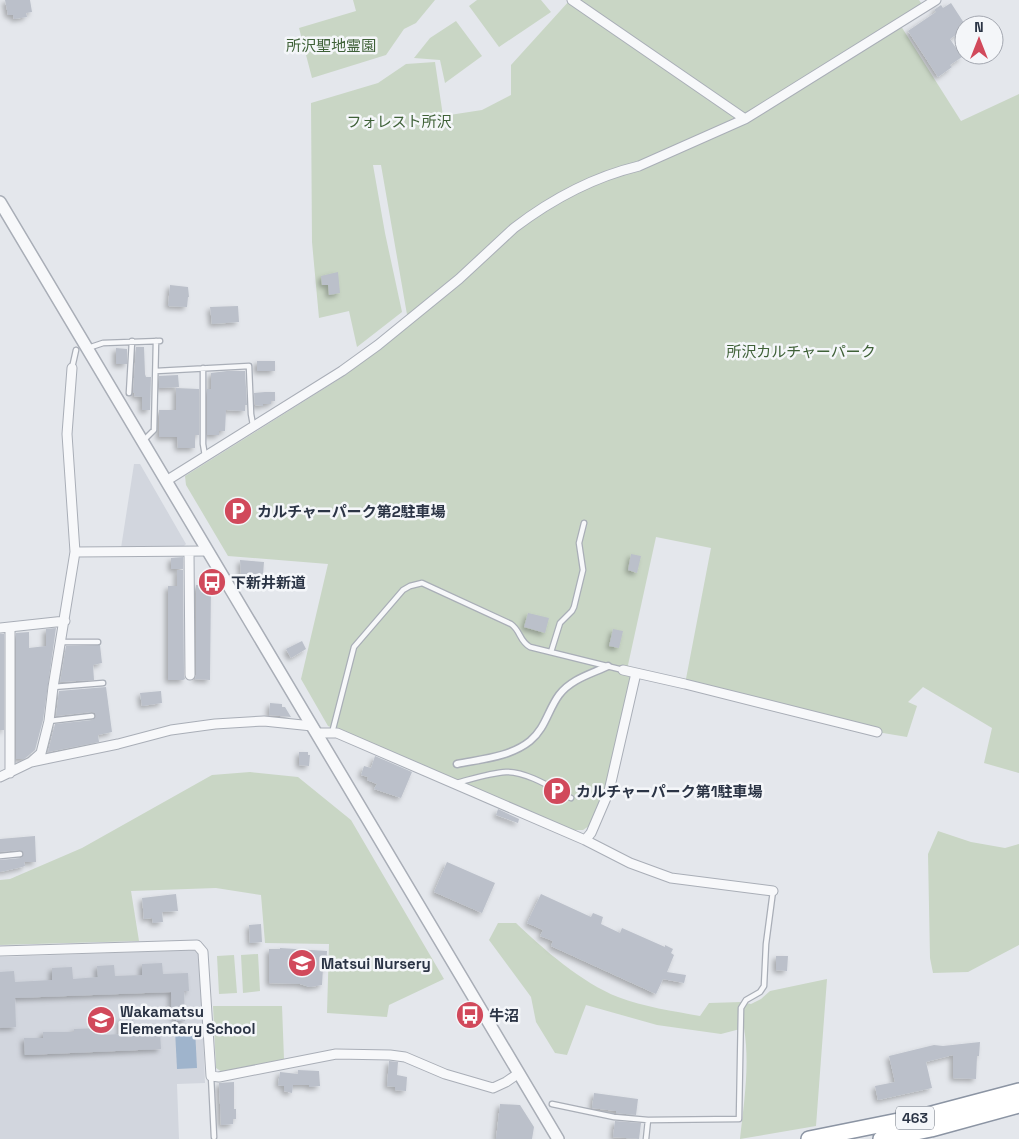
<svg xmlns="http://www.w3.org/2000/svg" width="1019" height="1139" font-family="'Space Grotesk','Noto Sans JP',sans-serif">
  <defs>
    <filter id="shadow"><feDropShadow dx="-3" dy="3" stdDeviation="2.5" flood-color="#0004"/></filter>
  </defs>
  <rect width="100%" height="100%" fill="#e4e7ec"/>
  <!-- built -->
  <path fill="#d2d6de" d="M134,464H140L186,544L182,548H121Z
    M194,950L200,954L205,1083L177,1084L179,1139H0V957Z"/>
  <!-- green -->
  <path fill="#c9d6c5" d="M353,0H435L416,23L404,29L386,55L312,78L299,28L356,11Z
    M477,0H541L551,12L499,47L469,6Z
    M570,0H919L924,7L899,23L961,121L1019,94V773L984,763L992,728L923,687L908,702L917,706L907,737L877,732L685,684L711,548L656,537L628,665L632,676L604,793L589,826L583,830H571L328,726L301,679L328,564L228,556L186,485L185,476L341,378L409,326L381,165H373L385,233L402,312L357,347L349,311L319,318L312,242L311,103L378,83L406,64L435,62L443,116L482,110L511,95V65Z
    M456,21L482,56L445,83L440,60L414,58L430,38Z
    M250,772L298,777L351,820L444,979L389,1005L387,1017L327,1013L329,944L265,943L261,895L216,888L131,891L139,941L0,945V880L10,879L82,848L212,775Z
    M938,831L971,842L1005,848L1019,844V945L968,972L933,973L930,958L928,854Z
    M498,923H516C543,949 582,983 618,997C644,1007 673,1011 700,1016L709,1003L742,1002L751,1004L761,999L770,991L827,979L816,1126L740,1139C744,1102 750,1065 744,1028L721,1034L657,1025L586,1005L567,1055L555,1053L536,1022L531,997L489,940Z
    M258,954L260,991L243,993L241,955Z
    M234,955L237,993L219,994L217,956Z
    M213,1006H282L284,1059L222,1072L216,1068Z"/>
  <!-- water -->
  <path fill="#9fb4cc" d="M195,1029L197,1068L177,1069L175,1030Z"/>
  <!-- building -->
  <path fill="#bbc0ca" filter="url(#shadow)" d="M5,0H30L32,12L26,13L27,17L14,19L13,15H8Z
    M951,3L964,23V29L950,39L962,57L950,65L952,67L938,77L908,31L936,12L934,10L941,5L943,8Z
    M338,272L340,293L329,295L328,285H322L321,276Z
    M170,285L188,287L189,297H188L187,307L168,306Z
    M238,306L239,322L212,324L210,307Z
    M136,347H144L145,374L146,377H151L150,410H142V397L134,396L135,393H133Z
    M116,348L127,349V364H116Z
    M257,361H275V371H257Z
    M227,371H245L247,405H245V411L226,410L225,431H219V435H207V389H211V373Z
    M178,375L179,387L159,388V376Z
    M176,388L199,389V435H195V448H178L177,437H159V410H176Z
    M265,392H275V401H271V404H263V406L255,405L254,393Z
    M631,554L641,556L637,573L628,570Z
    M183,557V569H171V558Z
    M240,560L264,562L263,575L241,574Z
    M177,570H183L184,675L185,679L183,680H168V586H177Z
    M196,585H211L210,680L195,679L196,675Z
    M528,613L549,618L545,633L524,627Z
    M56,628L43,720L35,750L24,759H16V633L29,632V648L46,646V629Z
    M613,629L623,631L619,648L609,646Z
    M0,634H4V730H0Z
    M302,641L306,649L291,658L286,649Z
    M100,645L102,663L93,665L94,680L60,682L66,646Z
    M106,687L112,732L98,735L99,742L48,752L55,724L92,720L96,717L95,713L92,712L56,716L59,691Z
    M161,691L162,703L142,706L140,693Z
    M270,703L282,704V707H285L291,717L269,715Z
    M299,752H308V755H310L309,766L299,765Z
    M375,756L412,772L401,798L374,789L377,784L367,780L368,777L361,775L364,766L371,768Z
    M498,809L519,819L518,823L496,815Z
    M35,836L36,862H24L25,866L22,867L0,872V860L21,858L24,854L20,850L0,852V839Z
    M447,862L495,883L482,913L434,892Z
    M176,894L178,911L162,912L163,922L153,923L152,918L144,919L142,898Z
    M541,894L591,917L593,913L603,917L601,924L620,933L622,928L665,947V945L673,949L671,953L674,955L667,972L686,975L684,983L663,979L656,994L551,946L553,941L540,936L543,930L527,923Z
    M261,924L262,942L250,943L249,925Z
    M280,948L327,951L326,968H323L322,985L310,987L300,984L269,983V949H280Z
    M776,956H788L787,971L776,970Z
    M162,963L163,974L188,973L189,991H184L185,1021H176V1016H172L171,992L15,998L16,1027L0,1028V972L14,971L15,982L52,980V968L72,967L73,979L98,977L97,966L114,965L115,976L142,975V964Z
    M120,1019H133L134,1027H147V1032L160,1031L161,1049L25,1055L24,1038H43V1032H74V1029L100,1028L101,1035L121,1034Z
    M980,1042L979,1056H977L976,1079L953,1078V1055L926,1062L932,1088L878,1100L875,1086L895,1082L889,1056L934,1045L943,1046Z
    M389,1061L398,1062L397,1075L407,1077L406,1091L395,1090V1087L387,1086Z
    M298,1070L319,1071L320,1086L309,1087V1085H293L292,1093L284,1091V1086L278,1085L280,1072L298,1074Z
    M234,1082V1109H236V1119H233V1124L221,1125L219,1083Z
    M594,1093L638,1099L636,1115L616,1113V1111L592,1108Z
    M500,1104L520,1105L534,1127L532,1139H496Z
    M615,1121L641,1123L639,1139L613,1137Z"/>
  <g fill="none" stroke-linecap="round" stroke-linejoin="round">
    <defs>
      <path id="service" d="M88,348L103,343L160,341
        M72,368L76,350
        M203,368V444L205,456
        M156,371L249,366L251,414L253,425
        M129,393L132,341
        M144,440L154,430L156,341
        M61,642H98
        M551,652L560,623L572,611L574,607L583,570L579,543L584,523
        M53,687L103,683
        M49,721L92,716
        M332,733L354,647L403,590L410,586L422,583L511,624C521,631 519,641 530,647L623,670
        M456,783C472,779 490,773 506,772C526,771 554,789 571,798
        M0,856L20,854
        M211,1076L214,1137
        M552,1104L614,1117L648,1120L739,1119L741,1008L746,1000L760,992L764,986L766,944L773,891
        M646,1139L648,1120"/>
      <path id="pedestrian" d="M457,764C482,759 510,757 530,741C545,729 548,710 559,695C571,679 591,674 608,666"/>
      <path id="minor" d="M572,0L745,119
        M166,481L342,371L378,345L459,279L514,228C552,199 593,177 639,166L745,119L936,0
        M75,552L207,551
        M189,552L190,675
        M10,627V773
        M0,628L65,621
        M623,670L685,684L877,732
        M317,733H337L585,840L630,863L671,878L773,891
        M31,762L41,753L49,721L53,687L75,552L67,434L72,368
        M0,777L31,762L118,744L171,730L215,724L264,721L312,726
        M585,840L591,833L609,791L636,673
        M0,951L197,945L203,952L211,1076L219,1077L336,1054L390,1055L405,1057L445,1074L493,1088L506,1082L519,1073"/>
      <path id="tertiary" d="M0,202L558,1139"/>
      <path id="trunk" d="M809,1139L928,1115L1019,1091
        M881,1139L931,1129L1019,1105"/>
    </defs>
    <!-- service casing -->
    <use href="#service" stroke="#a9aeb7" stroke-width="7"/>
    <!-- pedestrian casing -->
    <use href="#pedestrian" stroke="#a9aeb7" stroke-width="9"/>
    <!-- minor casing -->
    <use href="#minor" stroke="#a9aeb7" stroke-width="11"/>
    <!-- tertiary casing -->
    <use href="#tertiary" stroke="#a9aeb7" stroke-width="14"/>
    <!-- trunk casing -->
    <use href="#trunk" stroke="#8b94a3" stroke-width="18"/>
    <!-- service -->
    <use href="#service" stroke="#f7f8fa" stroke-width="4.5"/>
    <!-- pedestrian -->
    <use href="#pedestrian" stroke="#f7f8fa" stroke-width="6"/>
    <!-- minor -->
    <use href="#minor" stroke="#f7f8fa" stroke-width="9"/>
    <!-- tertiary -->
    <use href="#tertiary" stroke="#f7f8fa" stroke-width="11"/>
    <!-- trunk -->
    <use href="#trunk" stroke="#fff" stroke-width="15"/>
  </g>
  <!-- icons -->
  <defs>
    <symbol id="parking-disc" viewBox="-11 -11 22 22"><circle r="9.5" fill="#d1495b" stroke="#f4f6f9"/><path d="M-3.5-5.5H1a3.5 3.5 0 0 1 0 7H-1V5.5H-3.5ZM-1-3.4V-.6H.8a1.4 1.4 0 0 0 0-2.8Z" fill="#fff"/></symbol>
    <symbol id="bus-disc" viewBox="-11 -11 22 22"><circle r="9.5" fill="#d1495b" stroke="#f4f6f9"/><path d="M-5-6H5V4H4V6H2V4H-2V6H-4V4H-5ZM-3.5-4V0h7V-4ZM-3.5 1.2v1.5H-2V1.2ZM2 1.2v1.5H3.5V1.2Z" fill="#fff"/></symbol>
    <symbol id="school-disc" viewBox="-11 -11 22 22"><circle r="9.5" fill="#d1495b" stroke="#f4f6f9"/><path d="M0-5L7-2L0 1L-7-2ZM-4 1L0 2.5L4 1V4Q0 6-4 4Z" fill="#fff"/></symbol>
  </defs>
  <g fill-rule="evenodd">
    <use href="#parking-disc" x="222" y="495" width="32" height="32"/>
    <use href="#bus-disc" x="196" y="566" width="32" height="32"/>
    <use href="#parking-disc" x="541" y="775" width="32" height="32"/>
    <use href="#school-disc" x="286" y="947" width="32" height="32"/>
    <use href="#bus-disc" x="454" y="999" width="32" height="32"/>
    <use href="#school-disc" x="85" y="1004" width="32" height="32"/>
  </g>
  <g text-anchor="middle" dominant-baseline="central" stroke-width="5" stroke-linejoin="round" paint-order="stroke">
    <!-- shield labels -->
    <rect fill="#f4f6f9" stroke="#676e7b" stroke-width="1" x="896" y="1106.5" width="38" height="23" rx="4"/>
    <g font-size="14" font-weight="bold" fill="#2b3445">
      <text x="915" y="1118">463</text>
    </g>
    <!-- park labels -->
    <g font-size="15" fill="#3f6138" stroke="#f4f6f9">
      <text x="331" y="45">所沢聖地霊園</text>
      <text x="399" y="121">フォレスト所沢</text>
      <text x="801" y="351">所沢カルチャーパーク</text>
    </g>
    <!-- poi labels -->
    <g font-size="15" font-weight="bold" fill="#2b3445" stroke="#f4f6f9" text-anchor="start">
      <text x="257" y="511">カルチャーパーク第2駐車場</text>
      <text x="231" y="582">下新井新道</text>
      <text x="576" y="791">カルチャーパーク第1駐車場</text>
      <text x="321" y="963">Matsui Nursery</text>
      <text x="120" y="1011">Wakamatsu<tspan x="120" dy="17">Elementary School</tspan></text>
      <text x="489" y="1015">牛沼</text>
    </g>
  </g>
  <!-- north arrow -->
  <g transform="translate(979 40)"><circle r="24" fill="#f4f6f9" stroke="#a4a8b1"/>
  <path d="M0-4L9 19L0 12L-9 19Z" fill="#d1495b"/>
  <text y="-8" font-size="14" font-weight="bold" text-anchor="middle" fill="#2b3445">N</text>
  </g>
</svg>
